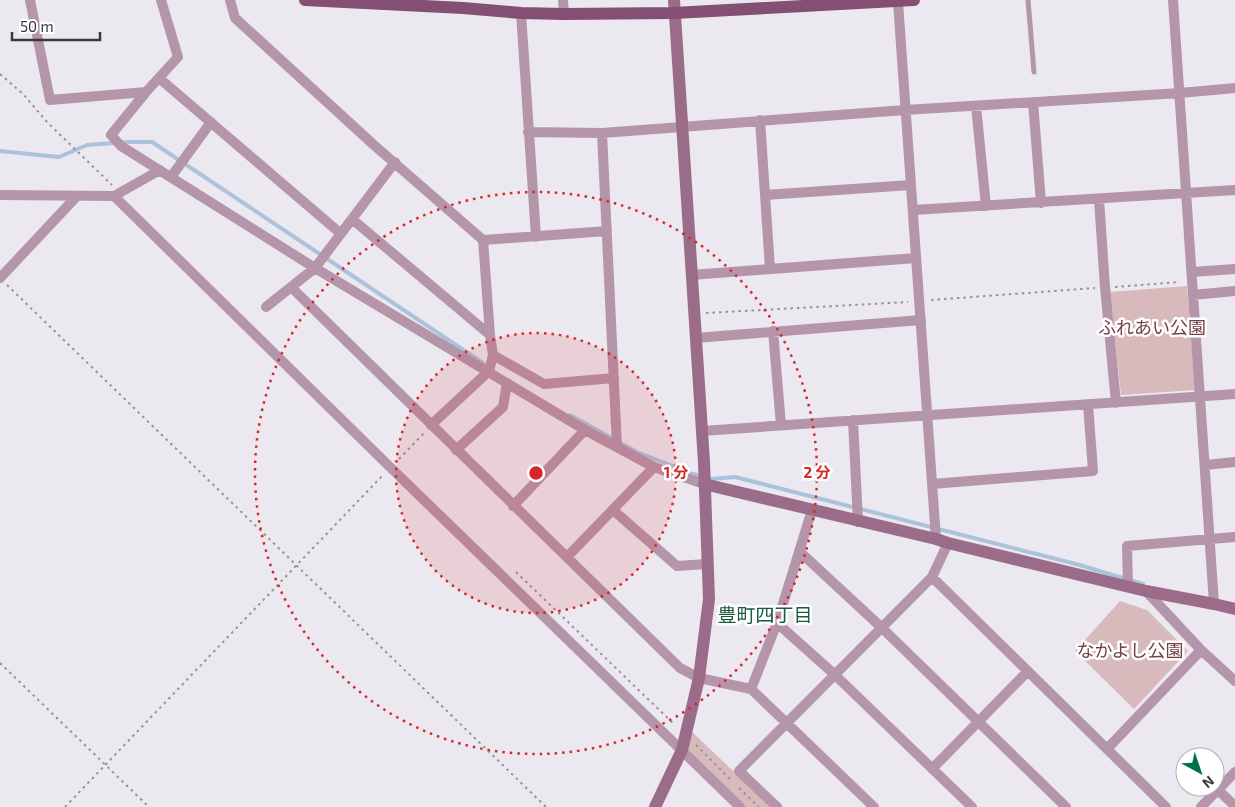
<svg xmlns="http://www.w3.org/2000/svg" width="1235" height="807" font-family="'Exo 2','Noto Sans JP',sans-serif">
  <rect width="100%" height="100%" fill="#ece8ef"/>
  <!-- green -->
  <path fill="#d8babd" d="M1187,286L1195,390L1121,395L1110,292Z
    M1120,601L1147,610L1188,651L1134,709L1075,651Z
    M689,729L771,807H743L684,749Z"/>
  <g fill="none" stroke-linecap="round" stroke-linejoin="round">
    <!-- stream -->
    <path stroke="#aac2dc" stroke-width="4" d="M0,151L59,157L87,145L128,142H152L483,363
      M570,415L637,452L693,474L712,479L735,477L1076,564L1143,584"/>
    <!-- path -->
    <path stroke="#959397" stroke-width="2" stroke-dasharray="2.5 4" stroke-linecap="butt" d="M0,74L23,94L48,123L112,185
      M7,285L546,807
      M1115,287L1180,282
      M931,300L1095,288
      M706,313L908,302
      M399,459L425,432
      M516,572L675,725
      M0,663L149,807
      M696,745L730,779
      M739,788L759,807
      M65,807L383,475"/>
    <!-- lane -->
    <path stroke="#b595a9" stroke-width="5" d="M1028,0L1034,72"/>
    <!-- street -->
    <path stroke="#b595a9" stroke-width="10" d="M30,0L50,100L146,92
      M161,0L178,57L146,92L111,135L121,146L315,268L585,430L654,467L704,484
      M230,0L235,18L375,146L483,240L490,335L493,355L489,371L431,425
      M563,0L564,14
      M1173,0L1214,604
      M898,2L936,539
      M521,13L536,237
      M159,78L340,233
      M1033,102L1041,203
      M976,106L986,206
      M760,120L770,269
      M528,132L602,133
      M171,177L211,122
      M0,195L114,196L160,170
      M765,195L911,185
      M114,196L391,468L740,807
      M1099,199L1105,287L1116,403
      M913,210L1235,190
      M352,219L490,335
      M483,240L607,231
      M1192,272L1235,269
      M691,275L916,258
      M0,278L77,196
      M291,287L680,668L699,678L751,689
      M1193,295L1235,291
      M266,307L315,268L395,162
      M773,331L781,425
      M696,338L921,320
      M493,355L544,384L614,378
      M853,420L858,522
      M702,431L1235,394
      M617,447L602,133L905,110L1180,93L1235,88
      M456,450L503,407L507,383
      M1205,465L1235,462
      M932,484L1093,471L1088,404
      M513,506L585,430
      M613,510L677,566L707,564
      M812,510L777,623L751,689L874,807
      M799,551L881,627L1066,807
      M567,557L654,467
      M932,577L1166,807
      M1128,586L1127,546L1235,537
      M1146,591L1201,650L1235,681
      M777,623L834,674L972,807
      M1107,749L1201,650
      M932,769L1028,671
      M1218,790L1235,806
      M777,807L739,771L932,577L948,543
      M1201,807L1235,772"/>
    <!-- secondary -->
    <path stroke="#9a6c89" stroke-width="12" d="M704,484L936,539L948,543L1146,591L1214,604L1235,609
      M655,807L682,750L699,678L709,599L704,462L674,0"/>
    <!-- primary -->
    <path stroke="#854e73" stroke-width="12" d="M305,0L463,8L521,13L564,14L674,13L914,0"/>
  </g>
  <!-- distance rings -->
  <circle cx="536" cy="473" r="140" fill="#d62828" fill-opacity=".12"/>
  <g fill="none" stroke="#d62828" stroke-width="2.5" stroke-dasharray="2.5 5">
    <circle cx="536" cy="473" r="140"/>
    <circle cx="536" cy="473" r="281"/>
  </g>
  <g text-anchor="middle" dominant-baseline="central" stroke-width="5" stroke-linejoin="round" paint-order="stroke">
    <!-- park labels -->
    <g font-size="18" fill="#743f47" stroke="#fff">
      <text x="1152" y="327">ふれあい公園</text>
      <text x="1130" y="650">なかよし公園</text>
    </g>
    <!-- neighbourhood labels -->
    <g font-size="19" fill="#1a5a3e" stroke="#fff">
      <text x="765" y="614">豊町四丁目</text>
    </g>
  </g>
  <circle cx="536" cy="473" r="8" fill="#d62828" stroke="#fff" stroke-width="2.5"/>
  <g font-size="15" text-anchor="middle" font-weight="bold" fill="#d62828" stroke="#fff" stroke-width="5" stroke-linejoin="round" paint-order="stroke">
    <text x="676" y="478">1 分</text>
    <text x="817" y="478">2 分</text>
  </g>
  <!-- north arrow -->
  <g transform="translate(1200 772) rotate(140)"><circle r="24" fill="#ffffff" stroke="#afafb0"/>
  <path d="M0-4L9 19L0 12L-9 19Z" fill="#007049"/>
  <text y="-8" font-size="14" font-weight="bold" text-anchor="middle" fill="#383739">N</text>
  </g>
  <!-- scale -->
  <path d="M12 32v8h88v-8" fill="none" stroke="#383739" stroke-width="2.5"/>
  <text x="20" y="32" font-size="15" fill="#383739" stroke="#ffffff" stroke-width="4" paint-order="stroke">50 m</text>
</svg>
